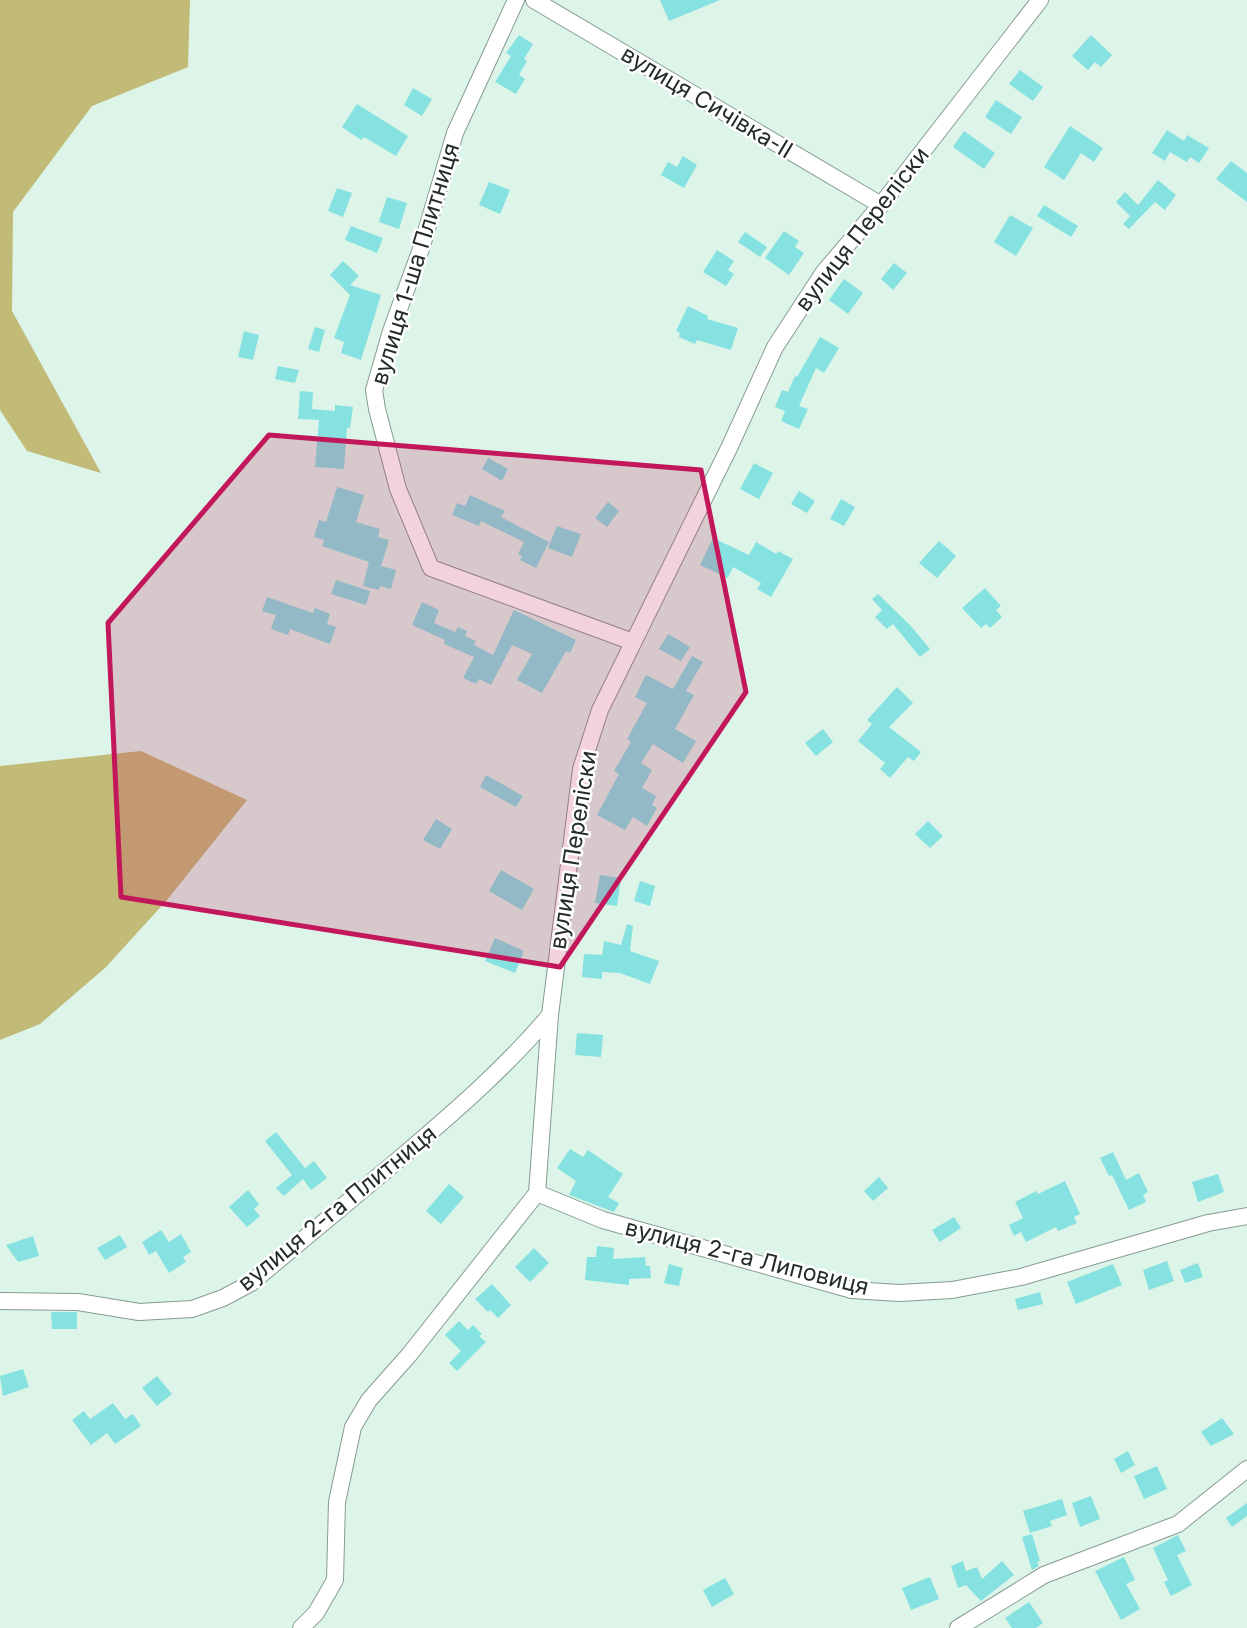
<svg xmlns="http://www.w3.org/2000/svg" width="1247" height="1628" font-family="Inter,sans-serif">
  <rect width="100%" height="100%" fill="#ddf4e8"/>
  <!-- forest -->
  <path fill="#c2ba77" d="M0,0H190L188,67L92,106L13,212L12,311L101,473L27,451L0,410Z
    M141,751L247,800L167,900L106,967L40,1024L0,1040V766Z"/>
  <!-- building -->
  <path fill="#86e2e0" d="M660,0H720L669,21Z
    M519,35L533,44L524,59L527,61L519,75L525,79L516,94L495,82L511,56L506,53Z
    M1091,35L1112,55L1101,67L1095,62L1088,70L1072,56Z
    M1020,70L1043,87L1033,101L1009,84Z
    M413,88L432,99L422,116L404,105Z
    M996,100L1022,117L1011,134L985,117Z
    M357,104L408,136L396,156L364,137L361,140L342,127Z
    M1070,126L1103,148L1094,162L1081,153L1064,180L1044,167Z
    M1167,130L1184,141L1187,135L1209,148L1199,163L1190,157L1187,162L1170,152L1165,161L1152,153Z
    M964,131L995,153L984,169L953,147Z
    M683,156L697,165L684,188L661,175L668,162L677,167Z
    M1231,161L1247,173V202L1216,179Z
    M1158,180L1176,195L1165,210L1155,202L1129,229L1123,224L1130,216L1116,202L1125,192L1138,205Z
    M489,182L510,190L500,214L479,205Z
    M337,188L352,193L343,217L328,211Z
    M387,197L407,203L399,229L379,222Z
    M1044,205L1078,226L1071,237L1037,216Z
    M1010,215L1033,228L1016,256L994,242Z
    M351,226L383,238L377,253L345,240Z
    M784,231L799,241L795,247L804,253L789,275L765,258Z
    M745,232L767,247L760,257L738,242Z
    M717,250L734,261L728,270L734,274L726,286L703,272Z
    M343,261L359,276L350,285L381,295L361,360L341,353L344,342L334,338L350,295L330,275Z
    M894,263L907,273L893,290L881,279Z
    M844,279L863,293L848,314L829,300Z
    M688,306L708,316L707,319L738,328L731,350L697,340L695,344L679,337L680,333L676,331Z
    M315,327L325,330L319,352L308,349Z
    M244,331L259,335L253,360L238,357Z
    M820,337L839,348L824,373L816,368L799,406L808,409L799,429L781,421L785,411L775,407L782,390L788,392L795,376L797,377Z
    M278,366L299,370L295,383L275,379Z
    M300,391L313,392L312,409L335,411V405L353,407L350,428H347L344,469L315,467L319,420L298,419Z
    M488,458L508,469L502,481L482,469Z
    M754,463L773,473L759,499L740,489Z
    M337,487L364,495L356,522L380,529L378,537L389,540L381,566L396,570L391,589L380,586L379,590L363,586L369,562L322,546L324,540L314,537L319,520L326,522Z
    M799,491L815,501L807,513L791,504Z
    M470,495L505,511L501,517L549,542L536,568L520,560L522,556L518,554L524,542L481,521L479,526L452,515L457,503L465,506Z
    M841,499L855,507L844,526L830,519Z
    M608,502L619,511L607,527L595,518Z
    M557,526L581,534L572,557L548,548Z
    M713,538L749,555L756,542L776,554L778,551L793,559L771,597L757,589L761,583L733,567L728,578L700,565Z
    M939,541L956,556L937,578L919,563Z
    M336,580L370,591L366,605L331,594Z
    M985,588L1001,606L996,610L1002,617L990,628L986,624L981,628L962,608Z
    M878,594L910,625L930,649L920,657L893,624L887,629L875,617L882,610L872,599Z
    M267,597L313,613L315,608L330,614L327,624L336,627L330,644L290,629L288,635L271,629L276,615L262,611Z
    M422,602L439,610L434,623L455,632L458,627L467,631L465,636L476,641L474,645L493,655L514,610L576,640L570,653L566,651L542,693L517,680L532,654L512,645L491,685L479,679L476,684L463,678L474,657L444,644L445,640L412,625Z
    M668,634L690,647L681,661L659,649Z
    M692,656L703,662L686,691L694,695L675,729L696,741L683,763L653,744L641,763L652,770L642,788L656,796L652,805L657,808L647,826L633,817L625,830L597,815L619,774L614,771L631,742L627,739L647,703L635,697L646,675L673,689Z
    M897,687L913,703L889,727L921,752L914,761L908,757L890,778L880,769L885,763L858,741L872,724L867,720Z
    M823,729L833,742L816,756L805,743Z
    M486,775L523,796L516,807L480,787Z
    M436,819L452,829L440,849L423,840Z
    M928,821L943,836L930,848L915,834Z
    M501,870L534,889L522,910L489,891Z
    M600,875L621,878L617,906L595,903Z
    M640,881L655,886L650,906L634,901Z
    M627,924L633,926L630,951L659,961L650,984L620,973L602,972V979L582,977L584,954L602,955L604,941L621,945Z
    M495,938L524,951L515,973L485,961Z
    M577,1033L603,1035L601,1057L575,1055Z
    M276,1132L305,1168L314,1161L327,1178L311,1190L303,1179L284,1196L276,1188L292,1175L265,1141Z
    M570,1149L583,1157L588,1150L623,1174L608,1197L619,1203L614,1212L569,1195L576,1181L557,1168Z
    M1113,1152L1126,1180L1139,1173L1148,1192L1143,1195L1146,1202L1129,1210L1112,1175L1109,1176L1100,1158Z
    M1218,1174L1224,1192L1198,1202L1192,1182Z
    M879,1177L888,1188L873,1201L864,1191Z
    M1065,1181L1080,1214L1074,1217L1077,1223L1058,1231L1056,1227L1026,1242L1021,1232L1014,1236L1009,1225L1023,1218L1015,1202L1036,1191L1038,1194Z
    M449,1184L464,1197L441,1224L426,1211Z
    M248,1190L259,1204L254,1209L260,1216L247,1227L229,1207Z
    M954,1217L961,1228L940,1242L932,1230Z
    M161,1230L169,1242L181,1234L191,1252L183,1257L186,1262L169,1273L156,1251L149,1255L142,1242Z
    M120,1235L127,1247L105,1260L97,1248Z
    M33,1236L39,1256L18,1262L6,1245Z
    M597,1246L614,1248L613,1259L645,1257L646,1266H650L651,1278L629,1279V1285L585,1280L587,1257H596Z
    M534,1248L549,1263L530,1282L515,1267Z
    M1167,1261L1174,1281L1149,1290L1143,1270Z
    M1198,1263L1203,1277L1185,1283L1180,1270Z
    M669,1264L683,1268L679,1286L664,1283Z
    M1113,1264L1122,1285L1076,1304L1067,1282Z
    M492,1284L511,1305L498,1318L490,1310L488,1312L475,1299Z
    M1040,1292L1043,1304L1018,1310L1015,1299Z
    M51,1312H77V1329H52Z
    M459,1321L468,1330L473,1325L482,1334L479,1336L486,1342L457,1371L449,1363L461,1351L445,1335Z
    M23,1369L29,1387L3,1396L0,1376Z
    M157,1376L172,1394L157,1406L142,1388Z
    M113,1403L125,1419L133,1414L141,1426L115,1444L107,1433L91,1445L72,1420L84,1411L90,1419Z
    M1222,1418L1234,1434L1211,1446L1201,1432Z
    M1128,1451L1135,1465L1121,1473L1114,1459Z
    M1157,1466L1167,1489L1144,1499L1134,1476Z
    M1091,1496L1100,1519L1080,1527L1072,1503Z
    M1062,1499L1067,1515L1050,1521L1052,1526L1030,1533L1023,1511Z
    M1247,1503V1516L1232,1527L1226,1518Z
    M1032,1534L1040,1561L1037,1562L1039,1566L1032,1570L1022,1537Z
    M1178,1535L1186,1551L1177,1555L1192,1585L1171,1596L1164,1582L1168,1580L1153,1548Z
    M1124,1557L1135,1580L1126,1584L1140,1609L1121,1620L1095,1571Z
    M963,1561L966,1571L977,1567L982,1579L1002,1561L1014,1575L981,1601L966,1585L958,1588L951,1566Z
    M930,1577L939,1599L911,1610L902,1588Z
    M725,1578L734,1594L712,1607L703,1590Z
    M1029,1602L1043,1623L1036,1628H1012L1005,1618Z"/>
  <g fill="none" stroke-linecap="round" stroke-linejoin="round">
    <defs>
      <path id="minor" d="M516,0L455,133L421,249L391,331L374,390L377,409L398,489L431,568L633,642
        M534,0L881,205
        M537,1193L603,1220L852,1290L899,1293L952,1290L1021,1277L1208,1223L1247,1216
        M0,1301L78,1302L139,1312L192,1309L223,1298L251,1283C298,1244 344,1205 391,1166C447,1118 503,1071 550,1015
        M301,1628L316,1613L335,1580L337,1502L353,1427L369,1400L409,1355L537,1193L550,1015L581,769L600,710L730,446L775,347L824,272L881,205L1040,0
        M958,1628L1044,1575L1178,1524L1247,1469"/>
    </defs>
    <!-- minor casing -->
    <use href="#minor" stroke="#879c91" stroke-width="18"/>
    <!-- minor -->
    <use href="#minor" stroke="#fff" stroke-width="16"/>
  </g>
  <!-- marked area -->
  <path fill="#c2185b" fill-opacity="0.2" stroke="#c2185b" stroke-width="5" stroke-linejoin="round" d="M269,435L701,470L746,692L560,967L121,897L108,623Z"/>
  <g text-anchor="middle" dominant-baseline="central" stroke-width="5" stroke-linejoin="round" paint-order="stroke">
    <!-- street labels -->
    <g font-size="23" fill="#242d29" stroke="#fff">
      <text transform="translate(707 102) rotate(31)">вулиця Сичівка-II</text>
      <text transform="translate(862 229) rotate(-52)">вулиця Переліски</text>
      <text transform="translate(415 264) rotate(-73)">вулиця 1-ша Плитниця</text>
      <text transform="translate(573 850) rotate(-81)">вулиця Переліски</text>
      <text transform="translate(337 1208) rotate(-39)">вулиця 2-га Плитниця</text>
      <text transform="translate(747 1257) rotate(14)">вулиця 2-га Липовиця</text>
    </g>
  </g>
</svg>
